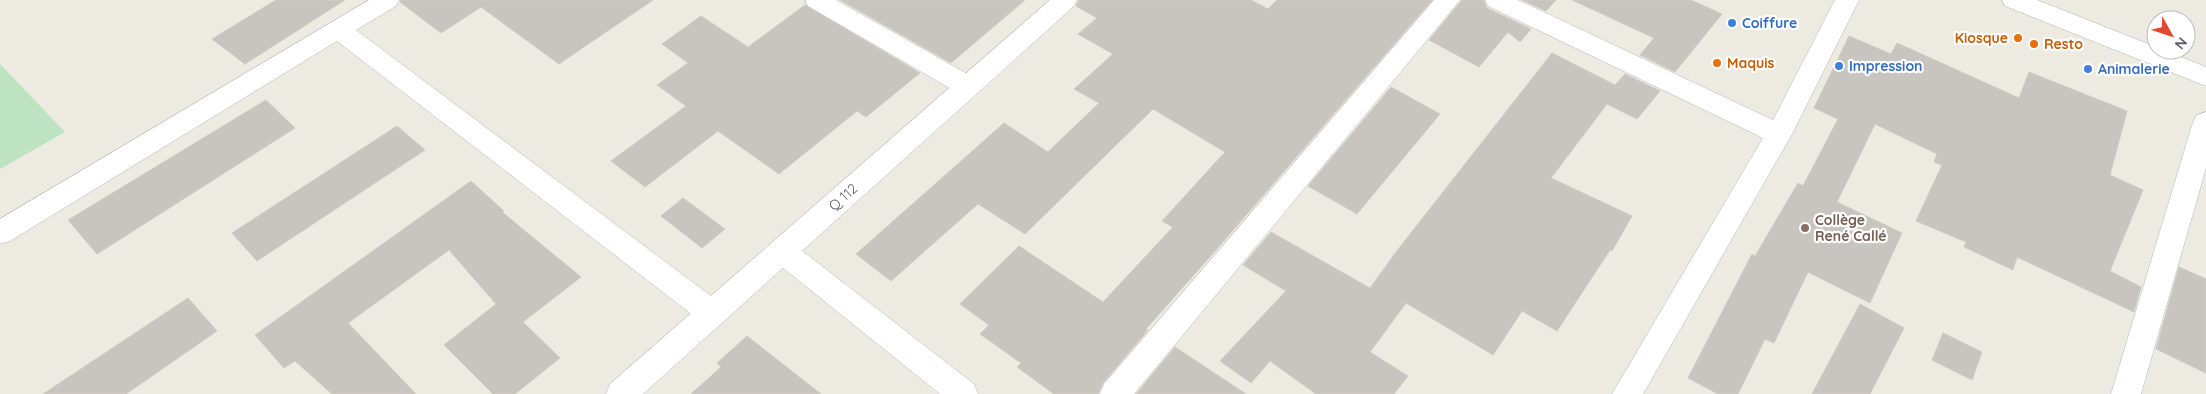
<svg xmlns="http://www.w3.org/2000/svg" width="2206" height="394" font-family="Quicksand,sans-serif">
  <rect width="100%" height="100%" fill="#eceae1"/>
  <!-- green -->
  <path fill="#bee3c0" d="M0,64L65,132L0,169Z"/>
  <!-- building -->
  <path fill="#c8c4bf" stroke="#d0ccc0" d="M276,0H345L245,64L212,39Z
    M401,0H653L559,64L481,7L441,33L400,2Z
    M840,0H1025L951,63Z
    M1079,0H1251L1268,9L1277,0H1432L1216,250L1146,329L1148,330L1103,383L1098,394H1054L1017,367L1021,363L980,334L989,325L960,304L1019,246L1103,302L1173,227L1162,221L1225,152L1153,109L1025,234L978,204L891,281L856,254L1004,123L1048,152L1099,103L1074,89L1113,54L1078,34L1097,18L1076,6Z
    M1462,0H1483L1487,8L1531,29L1520,42L1508,32L1479,67L1429,40Z
    M1522,0H1556L1546,11Z
    M1572,0H1691L1722,14L1675,72L1640,55L1654,38Z
    M805,5L920,73L866,117L857,111L779,174L718,131L645,187L611,161L686,106L657,85L688,63L662,44L701,16L748,47Z
    M1849,36L1891,54L1897,43L2019,98L2029,72L2127,111L2110,175L2143,190L2110,271L2141,287L2134,312L2017,257L2013,270L1964,247L1966,242L1916,221L1942,165L1934,162L1937,154L1875,124L1837,202L1902,233L1870,303L1808,272L1774,343L1765,339L1738,394H1718L1688,378L1752,254L1755,256L1798,183L1803,186L1838,119L1814,108Z
    M1552,53L1615,85L1625,74L1660,91L1637,119L1607,104L1551,178L1632,216L1612,251L1610,250L1557,331L1522,311L1493,355L1406,303L1370,352L1408,376L1394,394H1316L1270,361L1251,383L1220,361L1286,291L1243,265L1271,232L1370,288L1396,252Z
    M1391,87L1440,114L1357,214L1308,186Z
    M266,100L295,128L97,254L68,220Z
    M397,126L425,150L257,261L232,233Z
    M471,181L504,211L502,212L581,277L523,322L560,358L515,394H493L444,345L496,304L449,250L348,323L416,394H332L295,361L284,368L255,335Z
    M683,198L725,229L702,248L661,216Z
    M2179,267L2206,279V373L2156,349Z
    M188,298L217,331L126,394H43Z
    M1860,304L1904,328L1870,394H1812Z
    M1943,333L1982,352L1972,380L1932,360Z
    M747,336L821,394H691L721,367L717,363Z
    M1175,347L1246,394H1136Z"/>
  <g fill="none" stroke-linecap="round" stroke-linejoin="round">
    <defs>
      <path id="minor" d="M369,0H399L396,6L356,30L723,305L728,314L723,323L713,327L703,323L337,41L10,241L0,244V219Z
        M805,0H836L976,79L980,86L976,93L967,95L958,93L808,6Z
        M1434,0H1460L1134,394H1100L1104,384Z
        M1485,0H1518L1773,120L1835,0H1859L1792,134L1643,394H1612L1763,138L1488,6Z
        M2002,0H2037L2156,47V50H2163L2206,67V86L2005,6Z
        M2206,112V168L2141,394H2111L2193,122L2197,115Z
        M782,239L792,243L974,384L978,394H940L772,259L768,251L772,243Z"/>
      <path id="tertiary" d="M1050,0H1077L1074,6L643,394H606L610,384Z"/>
    </defs>
    <!-- minor casing -->
    <use href="#minor" stroke="#b4b7bb" stroke-width="1"/>
    <!-- tertiary casing -->
    <use href="#tertiary" stroke="#b4b7bb" stroke-width="1"/>
    <!-- minor -->
    <use href="#minor" fill="#fff" fill-rule="evenodd"/>
    <!-- tertiary -->
    <use href="#tertiary" fill="#fff" fill-rule="evenodd"/>
  </g>
  <!-- markers -->
  <g fill="#3f7fe0" stroke="#fff" stroke-width="2">
    <circle cx="1732" cy="23" r="5"/>
    <circle cx="1839" cy="66" r="5"/>
    <circle cx="2088" cy="69" r="5"/>
  </g>
  <g fill="#e8710a" stroke="#fff" stroke-width="2">
    <circle cx="2018" cy="38" r="5"/>
    <circle cx="2034" cy="44" r="5"/>
    <circle cx="1717" cy="63" r="5"/>
  </g>
  <circle fill="#8d6e63" stroke="#fff" stroke-width="2" cx="1805" cy="228" r="5"/>
  <g text-anchor="middle" dominant-baseline="central" stroke-width="4.5" stroke-linejoin="round" paint-order="stroke">
    <!-- shop labels -->
    <g font-size="14" font-weight="bold" fill="#366cbe" stroke="#fff" text-anchor="start">
      <text x="1742" y="23">Coiffure</text>
      <text x="1849" y="66">Impression</text>
      <text x="2098" y="69">Animalerie</text>
    </g>
    <!-- food labels -->
    <g font-size="14" font-weight="bold" fill="#c56008" stroke="#fff" text-anchor="start">
      <text x="2008" y="38" text-anchor="end">Kiosque</text>
      <text x="2044" y="44">Resto</text>
      <text x="1727" y="63">Maquis</text>
    </g>
    <!-- street labels -->
    <g font-size="14" fill="#5a5d62" stroke="#fff">
      <text transform="translate(843 197) rotate(-42)">Q 112</text>
    </g>
    <!-- education labels -->
    <g font-size="14" font-weight="bold" fill="#785e54" stroke="#fff" text-anchor="start">
      <text x="1815" y="220">Collège<tspan x="1815" dy="16">René Callé</tspan></text>
    </g>
  </g>
  <!-- north arrow -->
  <g transform="translate(2171 35) rotate(130)"><circle r="24" fill="#ffffff" stroke="#bdbec0"/>
  <path d="M0-4L9 19L0 12L-9 19Z" fill="#e24831"/>
  <text y="-8" font-size="14" font-weight="bold" text-anchor="middle" fill="#5a5d62">N</text>
  </g>
</svg>
